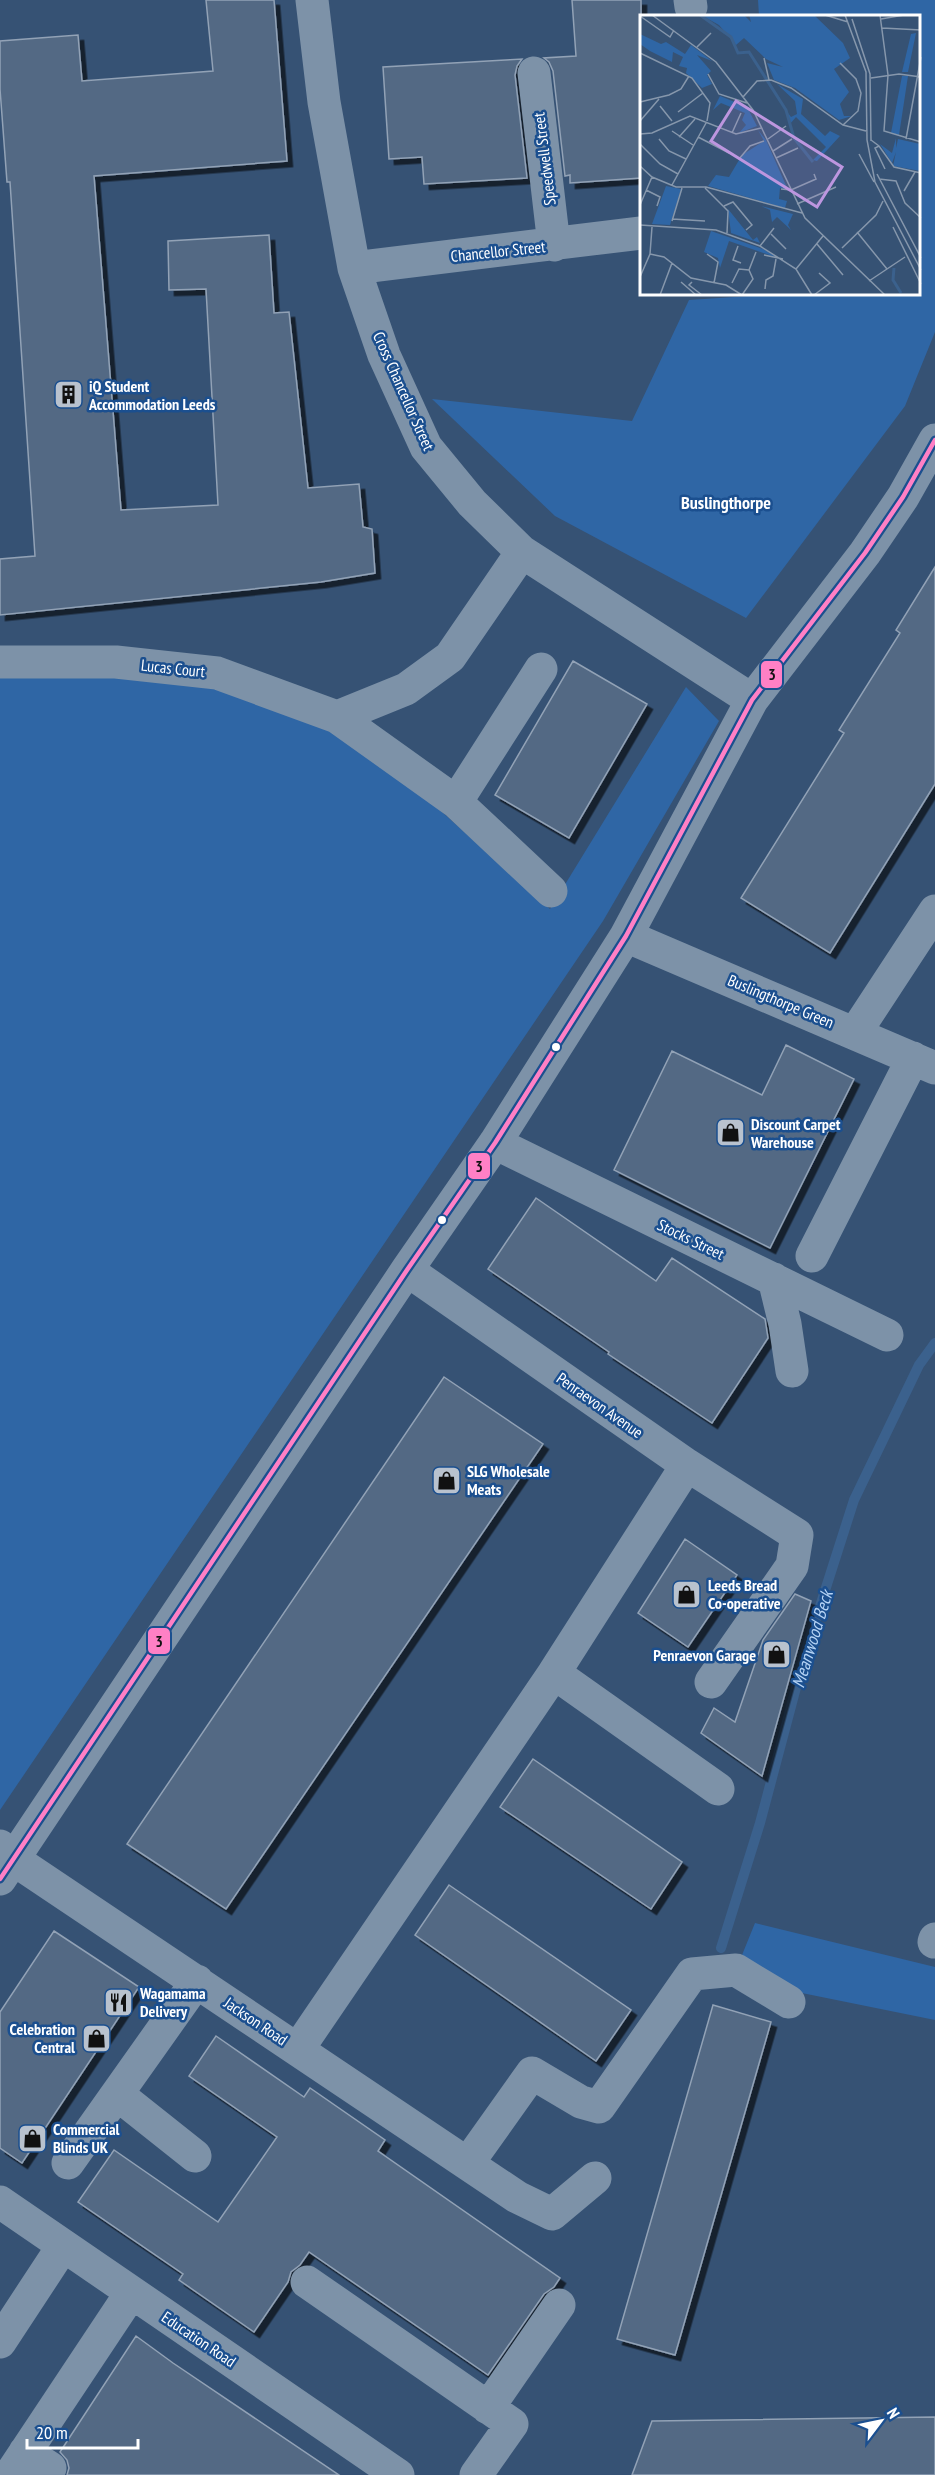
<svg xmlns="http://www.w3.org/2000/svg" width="935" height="2475" font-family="'PT Sans Narrow',sans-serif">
  <defs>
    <filter id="shadow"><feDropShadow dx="5.5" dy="5.5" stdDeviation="0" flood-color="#0009"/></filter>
  </defs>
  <rect width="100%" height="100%" fill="#365274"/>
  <!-- green -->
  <path fill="#2f66a5" d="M758,0H935V332L905,406L746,618L555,516L432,399L632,421L689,300L777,294H918V16H759Z
    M107,674L209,684L360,742L442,812L550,909L686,687L719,721L603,921L0,1810V676Z
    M755,1923L935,1967V2020L787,1990L740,1960Z"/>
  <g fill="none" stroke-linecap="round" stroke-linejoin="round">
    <!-- stream -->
    <path stroke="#3b618d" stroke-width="10" d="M721,1948L760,1823L806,1650L854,1500L919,1365L935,1343"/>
  </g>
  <!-- building -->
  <path fill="#526984" stroke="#92a2b6" stroke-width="1.5" filter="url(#shadow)" d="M206,0H274L287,161L94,176L121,510L218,505L206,289L169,290L168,241L269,235L274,313L289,312L308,488L359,484L363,527L372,529L375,573L321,582L0,615V559L35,556L10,182H7L0,89V41L78,35L82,81L213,71Z
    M572,0H641V178L570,183V175L565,176L553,71L549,62L544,58L576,56Z
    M522,59L517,66L515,75L527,178L424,184L422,157L389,159L383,67Z
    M935,567V784L830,953L741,898L844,733L839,730L900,633L896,630Z
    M573,661L647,704L569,838L495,795Z
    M786,1045L854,1079L770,1248L614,1170L672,1051L762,1095Z
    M536,1198L656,1281L672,1258L765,1319L768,1338L712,1423L608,1354L609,1352L488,1269Z
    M444,1377L543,1444L226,1909L127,1844Z
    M685,1539L737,1575L688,1647L638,1613Z
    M795,1594L811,1601L762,1776L701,1733L714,1708L735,1722L763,1640Z
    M533,1759L682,1862L651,1909L500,1807Z
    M449,1885L631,2010L596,2061L415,1935Z
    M54,1931L139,1987L22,2163L0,2148V2012Z
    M713,2005L771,2022L675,2355L617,2339Z
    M216,2036L304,2097L310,2088L385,2140L378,2151L560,2278L554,2287L544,2294L488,2375L309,2252L300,2265L291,2272L288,2282L254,2332L179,2280L183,2274L78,2202L114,2150L218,2222L277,2137L189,2076Z
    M136,2336L173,2363L339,2475H67L69,2468L67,2460L60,2452Z
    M935,2417V2475H632L652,2421Z"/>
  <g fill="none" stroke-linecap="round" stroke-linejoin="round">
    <!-- minor -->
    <path stroke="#7d92a8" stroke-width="33" d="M312,0L324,102L354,268L384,355L426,447L472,503L522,552L752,700
      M690,0L691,7
      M534,73L554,245
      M354,268L641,233
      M0,662H116L217,673L337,717L456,802L551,891
      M337,717L406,689L450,657L522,552
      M456,802L541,669
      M626,936L935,1068
      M855,1033L935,911
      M495,1143L887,1335
      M812,1256L913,1058
      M407,1270L687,1465L797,1535L792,1566L711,1682
      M774,1279L785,1324L792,1371
      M554,1673L687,1465
      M0,1846L13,1859L517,2197L552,2214L595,2178
      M0,1879L407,1270L495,1143L626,936L752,700L865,553L903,497L935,440
      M934,1942L935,1939
      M298,2049L554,1673L718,1789
      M117,2094L195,2156
      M68,2163L197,1981
      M468,2163L532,2073L581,2102L599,2107L692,1974L736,1970L789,2002
      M0,2202L398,2475
      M307,2282L512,2424L476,2475
      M0,2342L63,2246
      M488,2408L559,2305
      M25,2452L50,2468
      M10,2475L131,2293"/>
    <defs>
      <path id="bus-1" d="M0,1879L407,1270L495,1143L626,936L752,700L865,553L903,497L935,440"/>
    </defs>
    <!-- bus-1 casing -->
    <use href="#bus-1" stroke="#1b4f8f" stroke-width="9"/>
    <!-- bus-1 -->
    <use href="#bus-1" stroke="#ff80c5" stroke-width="4.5"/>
  </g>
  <!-- icons -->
  <defs>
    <symbol id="building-square" viewBox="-11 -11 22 22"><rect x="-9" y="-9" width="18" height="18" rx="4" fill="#b9c2ce" stroke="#1b4f8f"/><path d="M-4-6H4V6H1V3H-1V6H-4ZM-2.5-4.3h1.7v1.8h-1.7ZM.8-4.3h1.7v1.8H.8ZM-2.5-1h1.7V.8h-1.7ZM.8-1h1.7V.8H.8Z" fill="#111"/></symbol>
    <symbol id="shop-square" viewBox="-11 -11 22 22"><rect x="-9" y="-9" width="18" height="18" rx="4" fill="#b9c2ce" stroke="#1b4f8f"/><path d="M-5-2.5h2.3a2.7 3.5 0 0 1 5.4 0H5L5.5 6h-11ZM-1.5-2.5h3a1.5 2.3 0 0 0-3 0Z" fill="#111"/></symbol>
    <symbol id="restaurant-square" viewBox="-11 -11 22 22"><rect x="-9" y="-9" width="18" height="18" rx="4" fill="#b9c2ce" stroke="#1b4f8f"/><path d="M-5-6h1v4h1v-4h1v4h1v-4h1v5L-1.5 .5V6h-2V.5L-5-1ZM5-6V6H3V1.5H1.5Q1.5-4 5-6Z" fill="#111"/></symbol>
  </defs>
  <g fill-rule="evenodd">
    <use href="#building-square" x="52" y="378" width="33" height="33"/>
    <use href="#shop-square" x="714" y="1116" width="33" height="33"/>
    <use href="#shop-square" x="430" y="1464" width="33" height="33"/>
    <use href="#shop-square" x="670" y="1578" width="33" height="33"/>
    <use href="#shop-square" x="760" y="1638" width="33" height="33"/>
    <use href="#restaurant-square" x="102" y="1986" width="33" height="33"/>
    <use href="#shop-square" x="80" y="2022" width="33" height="33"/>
    <use href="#shop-square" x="16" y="2122" width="33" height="33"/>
  </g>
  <!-- markers -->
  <g fill="#fff" stroke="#1b4f8f" stroke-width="2">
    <circle cx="556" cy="1047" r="5"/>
    <circle cx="442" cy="1220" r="5"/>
  </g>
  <g text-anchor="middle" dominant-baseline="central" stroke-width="5" stroke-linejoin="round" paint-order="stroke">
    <!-- street labels -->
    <g font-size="16" fill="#fff" stroke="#1b4f8f">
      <text transform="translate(544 159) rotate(-97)">Speedwell Street</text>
      <text transform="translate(498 251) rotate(-6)">Chancellor Street</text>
      <text transform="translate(404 391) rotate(66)">Cross Chancellor Street</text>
      <text transform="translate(173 668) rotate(6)">Lucas Court</text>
      <text transform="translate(781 1001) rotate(23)">Buslingthorpe Green</text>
      <text transform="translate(691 1239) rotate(26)">Stocks Street</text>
      <text transform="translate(600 1405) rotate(35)">Penraevon Avenue</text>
      <text transform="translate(256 2021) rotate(34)">Jackson Road</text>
      <text transform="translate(199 2339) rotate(34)">Education Road</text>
    </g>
    <!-- poi labels -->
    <g font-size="16" font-weight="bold" fill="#fff" stroke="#1b4f8f" text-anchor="start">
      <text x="89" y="386">iQ Student<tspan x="89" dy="18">Accommodation Leeds</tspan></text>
      <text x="751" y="1124">Discount Carpet<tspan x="751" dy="18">Warehouse</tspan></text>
      <text x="467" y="1471">SLG Wholesale<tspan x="467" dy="18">Meats</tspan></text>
      <text x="708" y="1585">Leeds Bread<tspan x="708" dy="18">Co-operative</tspan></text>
      <text x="756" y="1655" text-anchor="end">Penraevon Garage</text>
      <text x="140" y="1993">Wagamama<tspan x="140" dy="18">Delivery</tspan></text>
      <text x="75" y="2029" text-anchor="end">Celebration<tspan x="75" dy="18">Central</tspan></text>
      <text x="53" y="2129">Commercial<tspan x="53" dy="18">Blinds UK</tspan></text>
    </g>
    <!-- neighbourhood labels -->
    <g font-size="18" font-weight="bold" fill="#fff" stroke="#1b4f8f">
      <text x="726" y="502">Buslingthorpe</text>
    </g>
    <!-- water labels -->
    <g font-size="18" font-style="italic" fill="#b5d3f5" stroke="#1b4f8f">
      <text transform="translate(812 1639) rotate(-73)">Meanwood Beck</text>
    </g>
  </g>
  <!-- overview -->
  <g transform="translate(640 15)">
    <rect width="280" height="280" fill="#365274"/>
    <path d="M61,0H104L111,7L109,0H174L203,28L210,43L194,54L209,77L200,89L204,101H212L199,105L155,73L134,65L127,48L143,52L126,44L104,23L96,30L79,10ZM276,18L268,57H262L271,19ZM0,19L21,29L26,27L45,39L51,30L72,46L57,40L71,56L67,60L72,69L62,73L46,58L47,53L39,51L43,42L33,37L32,47L10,36L0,29ZM262,61H268L259,120L251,118ZM137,69L163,84L161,99L185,121L190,116L200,121L177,146L173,145L186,132L156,102L150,109L148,98L151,102L157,99L155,86ZM80,81L107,92L117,111L99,118L106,110L102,105L105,98L81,88L73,95ZM118,115L126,125L148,175L140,173L139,184L147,186L145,193L68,171L76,160L89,162L102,140L124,126ZM256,123V133L258,124L280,129V156L253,151L256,137L252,148L240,129L252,138ZM26,171L41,174L30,210L12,209ZM121,191L153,199L148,210L151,215L137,202L132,207L130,195ZM88,194L113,225L117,222L120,228L91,218ZM71,216L123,234L138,243L89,226L80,253L78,243L64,237Z" fill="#2f66a5"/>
    <path fill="none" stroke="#3b618d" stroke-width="3" d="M60,0L91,22L98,38L109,37L146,95L154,123L173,147M254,253L253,265L261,278"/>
    <path fill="none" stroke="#8697ac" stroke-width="1.5" d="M12,0L76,47L113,95L165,203L245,280M185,0L208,7M205,0L226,57L227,125L235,167L281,255M240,0L248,60L244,116L281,127M0,1L30,22L34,15M212,4L230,59L231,126M241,4L264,0M242,13L281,15M57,32L71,18M0,38L52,63L70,88L67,106M124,43L129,65M200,48L216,64L221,78L218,96L203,110M68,59L79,79L107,88M231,63L259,59L281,62M103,82L117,66L131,65L151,73L203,110L226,116M0,87L29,80L41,74L49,61M20,91L32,106M38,97L63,78M0,106L19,84M32,116L53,130M92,118L101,98M0,119L12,118L50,101L96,119L121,113M39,122L55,104M58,122L89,138M19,124L29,136L46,144M128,124L146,111M266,124L281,42M231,125L239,131L254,152L281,158M0,129L20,149L38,159M239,131L235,133L245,154M133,136L152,124M219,139L234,167M136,143L158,133M99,144L110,131L124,126M0,151L12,162L36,172H66L162,198M237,159L281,243M239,164L256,166L265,188L281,203M32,170L66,108M65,173L88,196L87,218M141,174L151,175L176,164L174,159M6,175L20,182L17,191M264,176L275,157M157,189L196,172M0,190L12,162M84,191L93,187L112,210L106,215M32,204L65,206M32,206L42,173M0,210L76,215L120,231L156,254L172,280M253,212L281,269M217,217L247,254M131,219L146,234M177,229L203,260M98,231L93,245L101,248M120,231L134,213M202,233L236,200L243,186M10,239L24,242L51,263L86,270L102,280M67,239L78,247L74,268M124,240L143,244M156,254L183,221M0,262L10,239L12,212M229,266L265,242M41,267L56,280M52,267L49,270L62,280M92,268L99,254L109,255M125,274L126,265L133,261L136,244M20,280L32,248M102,280L113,264L109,255L116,237M174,280L190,268L179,258"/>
    <path fill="#bd96df" fill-opacity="0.15" stroke="#bd96df" stroke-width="3" d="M96,86L202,152L177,192L71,126Z"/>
    <rect width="280" height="280" fill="none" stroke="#fff" stroke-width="3"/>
  </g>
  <g stroke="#1b4f8f" stroke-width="2">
    <rect x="760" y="660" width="23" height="29" rx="6" fill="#ff80c5"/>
    <rect x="467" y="1152" width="24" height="28" rx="6" fill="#ff80c5"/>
    <rect x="147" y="1627" width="24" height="28" rx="6" fill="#ff80c5"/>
  </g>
  <g font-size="16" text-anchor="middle" font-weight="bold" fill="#111">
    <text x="772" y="680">3</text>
    <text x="479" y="1172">3</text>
    <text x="159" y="1647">3</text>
  </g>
  <!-- north arrow -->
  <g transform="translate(881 2421) rotate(58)" stroke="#1b4f8f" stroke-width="4.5" paint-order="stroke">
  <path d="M0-4.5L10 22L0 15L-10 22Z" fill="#ffffff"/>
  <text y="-9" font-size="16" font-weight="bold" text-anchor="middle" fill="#ffffff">N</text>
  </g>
  <!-- scale -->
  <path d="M27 2439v9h111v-9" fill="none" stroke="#ffffff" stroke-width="3"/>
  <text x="36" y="2439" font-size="18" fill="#ffffff" stroke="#1b4f8f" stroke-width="4.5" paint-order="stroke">20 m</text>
</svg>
